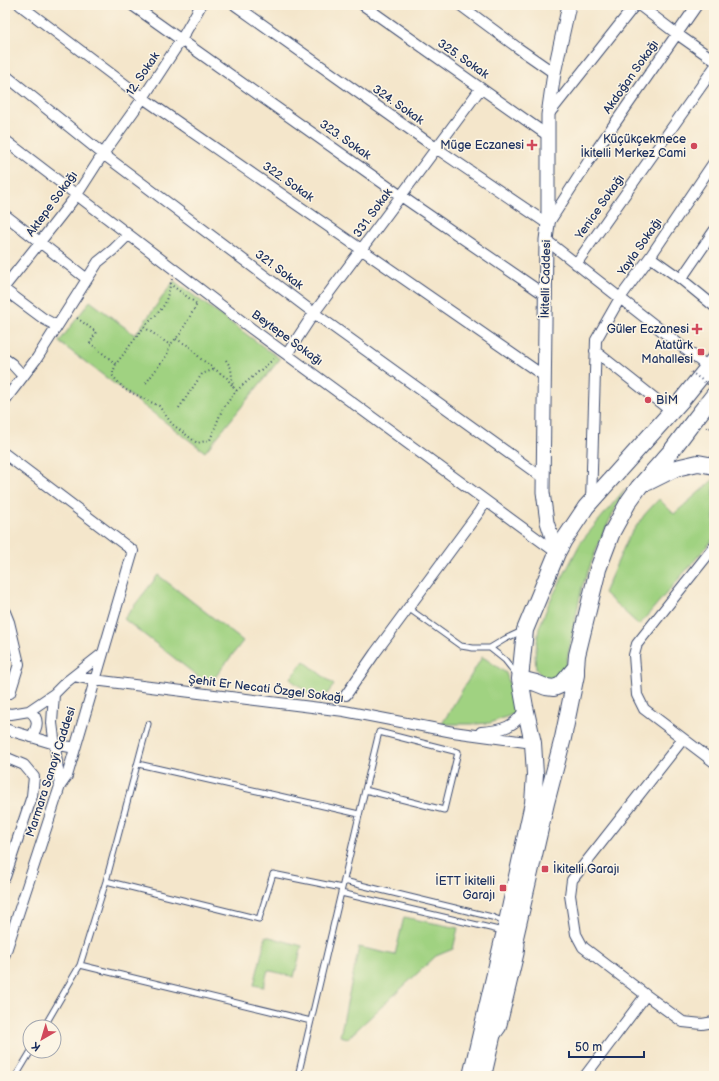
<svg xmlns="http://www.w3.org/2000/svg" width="719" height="1081" font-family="'Balsamiq Sans',sans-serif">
  <rect width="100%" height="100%" fill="#fcf5e5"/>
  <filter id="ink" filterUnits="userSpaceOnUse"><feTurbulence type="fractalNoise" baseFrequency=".025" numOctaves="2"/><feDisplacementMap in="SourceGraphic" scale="8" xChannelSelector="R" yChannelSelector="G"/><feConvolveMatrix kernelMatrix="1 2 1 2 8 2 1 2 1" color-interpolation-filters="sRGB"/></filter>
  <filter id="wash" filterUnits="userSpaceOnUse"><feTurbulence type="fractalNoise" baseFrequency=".012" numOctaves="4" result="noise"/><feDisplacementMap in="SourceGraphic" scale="16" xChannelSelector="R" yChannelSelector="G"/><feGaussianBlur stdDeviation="0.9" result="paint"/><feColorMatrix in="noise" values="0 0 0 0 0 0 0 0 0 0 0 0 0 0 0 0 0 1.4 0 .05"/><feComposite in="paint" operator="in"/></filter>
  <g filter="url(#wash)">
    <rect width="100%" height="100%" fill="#f4e6cb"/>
    <!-- green -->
    <path fill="#a0d281" stroke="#5e8070" d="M174,281L280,359L205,452L59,342L90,301L135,335Z
      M714,479V538L639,625L604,593L628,538L645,514L659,499L674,514Z
      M625,489L600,540L582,587L565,670L556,679L549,680L542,677L536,669L535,656L539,628L549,603L581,542Z
      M158,575L243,641L209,685L124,619Z
      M482,657L486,659L506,673L519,712L490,723L475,724H442Z
      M304,661L334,685L320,703L290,679Z
      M404,917L458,928L453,949L436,956L348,1038L340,1036L359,947L395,955Z
      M266,936L302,946L294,977L268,970L263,987L254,985Z"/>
  </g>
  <g filter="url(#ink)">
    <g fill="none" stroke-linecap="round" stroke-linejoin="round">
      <defs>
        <path id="service" d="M408,608L461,646L473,648H490L505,639L522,631
          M490,648L505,660L516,674
          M379,732L458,752L444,810L365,790Z
          M138,764L359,814
          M106,881L259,919L273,874L342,888
          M344,881L492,917L505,922
          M341,893L503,931
          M80,965L311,1021
          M44,1027L80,965L106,881L148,724
          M498,1036L503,1029L521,954L522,944L520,938
          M16,1076L31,1051
          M298,1076L365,790"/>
        <path id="minor" d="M20,5L143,98L544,376
          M132,5L401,196L545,295
          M235,5L436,148L548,224L588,162L697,5
          M363,5L547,135
          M460,5L518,48L554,73
          M639,5L677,34L714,60
          M5,75L103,154L314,313L543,478
          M548,115L635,5
          M5,140L252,329L557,553
          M5,215L87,279
          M546,240L708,367
          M650,257L681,279L714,306
          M576,264L714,68
          M681,279L714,231
          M5,286L40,242L76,196L103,154L143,98L181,40L201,5
          M5,290L44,319L57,326
          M595,351L672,412
          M287,354L314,313L481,88
          M5,359L12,364L23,376
          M5,400L37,358L98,262L113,250L128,235
          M5,454L133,551L67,776L60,786L5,954
          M591,501L596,340L620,298L650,257L714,162
          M714,547L637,644L634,655L637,695L644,709L714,762
          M5,612L9,622L19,664L10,693
          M74,676L94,680L344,711L453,732L533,743
          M54,694L52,723L60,786
          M346,695L375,653L479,512L486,501
          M29,711C40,718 38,727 31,737
          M5,713L11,714L29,711L54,694L65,683L102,654
          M5,729L55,744L75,748
          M481,732C500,731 518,727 525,707
          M683,739L572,880L570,895L576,934L583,947L646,995L683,1022L702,1024L714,1022
          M5,757L24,765L34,777L32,796L5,877
          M585,1076L646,995"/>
        <path id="tertiary" d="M557,553L547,522L543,492L546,240L548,224V115L554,73L569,5"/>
        <path id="primary" d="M648,482L676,468L698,463L714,466
          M520,679L536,683L546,687L554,688L561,685L576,667
          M471,1076L505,931L533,803L535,774L533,743L525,707L520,679L525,630L557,553L564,540L586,507L681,401L714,360
          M483,1076L546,803L563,738L576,675V667L577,655L598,569L612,532L629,501L639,487L672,450L693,422L714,395"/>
      </defs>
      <!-- service casing -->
      <use href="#service" stroke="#3c4a6e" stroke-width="7"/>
      <!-- minor casing -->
      <use href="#minor" stroke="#3c4a6e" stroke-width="12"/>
      <!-- tertiary casing -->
      <use href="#tertiary" stroke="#3c4a6e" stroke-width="15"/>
      <!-- primary casing -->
      <use href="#primary" stroke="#3c4a6e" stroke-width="18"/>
      <!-- path -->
      <path stroke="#3c4a6e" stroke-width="2" stroke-dasharray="1 3" stroke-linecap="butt" d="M172,279L165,304L158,313L144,327L116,364L112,375L124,389L159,406L172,424L197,443L210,440L222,410L236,391L276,357
        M77,318L96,332L90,343L116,364
        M144,327L170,345
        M176,339L189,346L201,359L227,378L236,391
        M226,360L231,368L233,387
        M146,383L167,355L170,345L180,334L197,304L170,284
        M179,408L202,374L215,369
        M706,427L710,428L714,423"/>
      <!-- service -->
      <use href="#service" stroke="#fff" stroke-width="5"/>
      <!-- minor -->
      <use href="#minor" stroke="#fff" stroke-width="10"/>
      <!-- tertiary -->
      <use href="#tertiary" stroke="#fff" stroke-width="13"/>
      <!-- primary -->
      <use href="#primary" stroke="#fff" stroke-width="16"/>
      <!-- path-bridge -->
      <path stroke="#3c4a6e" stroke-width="2" stroke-dasharray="1 3" stroke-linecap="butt" d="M691,372L714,389"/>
    </g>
  </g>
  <!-- markers -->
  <g fill="#d1495b" stroke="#fcf5e5" stroke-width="1.5">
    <path d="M530 139h4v4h4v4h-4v4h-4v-4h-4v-4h4z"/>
    <circle cx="694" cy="146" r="4"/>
    <path d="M695 323h4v4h4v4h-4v4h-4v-4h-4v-4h4z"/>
    <rect x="697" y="348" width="8" height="8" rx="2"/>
    <circle cx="648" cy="400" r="4"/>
    <rect x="541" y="865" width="8" height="8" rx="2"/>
    <rect x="499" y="884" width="8" height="8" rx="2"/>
  </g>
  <g text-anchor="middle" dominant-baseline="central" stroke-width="3" stroke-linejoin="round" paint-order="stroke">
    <!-- street labels -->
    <g font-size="12" fill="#1b2f5e" stroke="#fcf5e5">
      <text transform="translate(463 59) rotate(35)">325. Sokak</text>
      <text transform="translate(143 74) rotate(-56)">12. Sokak</text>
      <text transform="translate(631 77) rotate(-55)">Akdoğan Sokağı</text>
      <text transform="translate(398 105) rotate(35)">324. Sokak</text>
      <text transform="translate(345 140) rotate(35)">323. Sokak</text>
      <text transform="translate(288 182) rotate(35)">322. Sokak</text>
      <text transform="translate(52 204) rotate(-54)">Aktepe Sokağı</text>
      <text transform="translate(600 207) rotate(-55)">Yenice Sokağı</text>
      <text transform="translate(373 213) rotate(-54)">331. Sokak</text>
      <text transform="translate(640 247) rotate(-55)">Yayla Sokağı</text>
      <text transform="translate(279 270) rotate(37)">321. Sokak</text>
      <text transform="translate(546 279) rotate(-89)">İkitelli Caddesi</text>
      <text transform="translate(287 338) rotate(36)">Beytepe Sokağı</text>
      <text transform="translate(266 689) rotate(7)">Şehit Er Necati Özgel Sokağı</text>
      <text transform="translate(51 772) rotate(-72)">Marmara Sanayi Caddesi</text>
    </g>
    <!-- poi labels -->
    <g font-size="12" fill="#1b2f5e" stroke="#fcf5e5" text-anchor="end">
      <text x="686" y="139">Küçükçekmece<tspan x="686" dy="14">İkitelli Merkez Cami</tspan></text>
      <text x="524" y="145">Müge Eczanesi</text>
      <text x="689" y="329">Güler Eczanesi</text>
      <text x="693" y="345">Atatürk<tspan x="693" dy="14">Mahallesi</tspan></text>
      <text x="656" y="400" text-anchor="start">BİM</text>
      <text x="553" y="869" text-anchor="start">İkitelli Garajı</text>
      <text x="495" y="881">İETT İkitelli<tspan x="495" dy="14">Garajı</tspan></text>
    </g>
  </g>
  <!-- margin -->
  <rect width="719" height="1081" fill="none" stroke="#fcf5e5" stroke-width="20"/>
  <!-- north arrow -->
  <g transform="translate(42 1039) rotate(218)"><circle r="19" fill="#fcf5e5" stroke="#a2a6af"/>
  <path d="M0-3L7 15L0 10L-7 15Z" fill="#d1495b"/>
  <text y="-6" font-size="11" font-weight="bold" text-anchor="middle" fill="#1b2f5e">K</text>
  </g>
  <!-- scale -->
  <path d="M569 1051v6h75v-6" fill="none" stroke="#1b2f5e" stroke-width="2"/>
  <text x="575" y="1051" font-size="12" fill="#1b2f5e" stroke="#fcf5e5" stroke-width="3" paint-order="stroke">50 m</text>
</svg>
